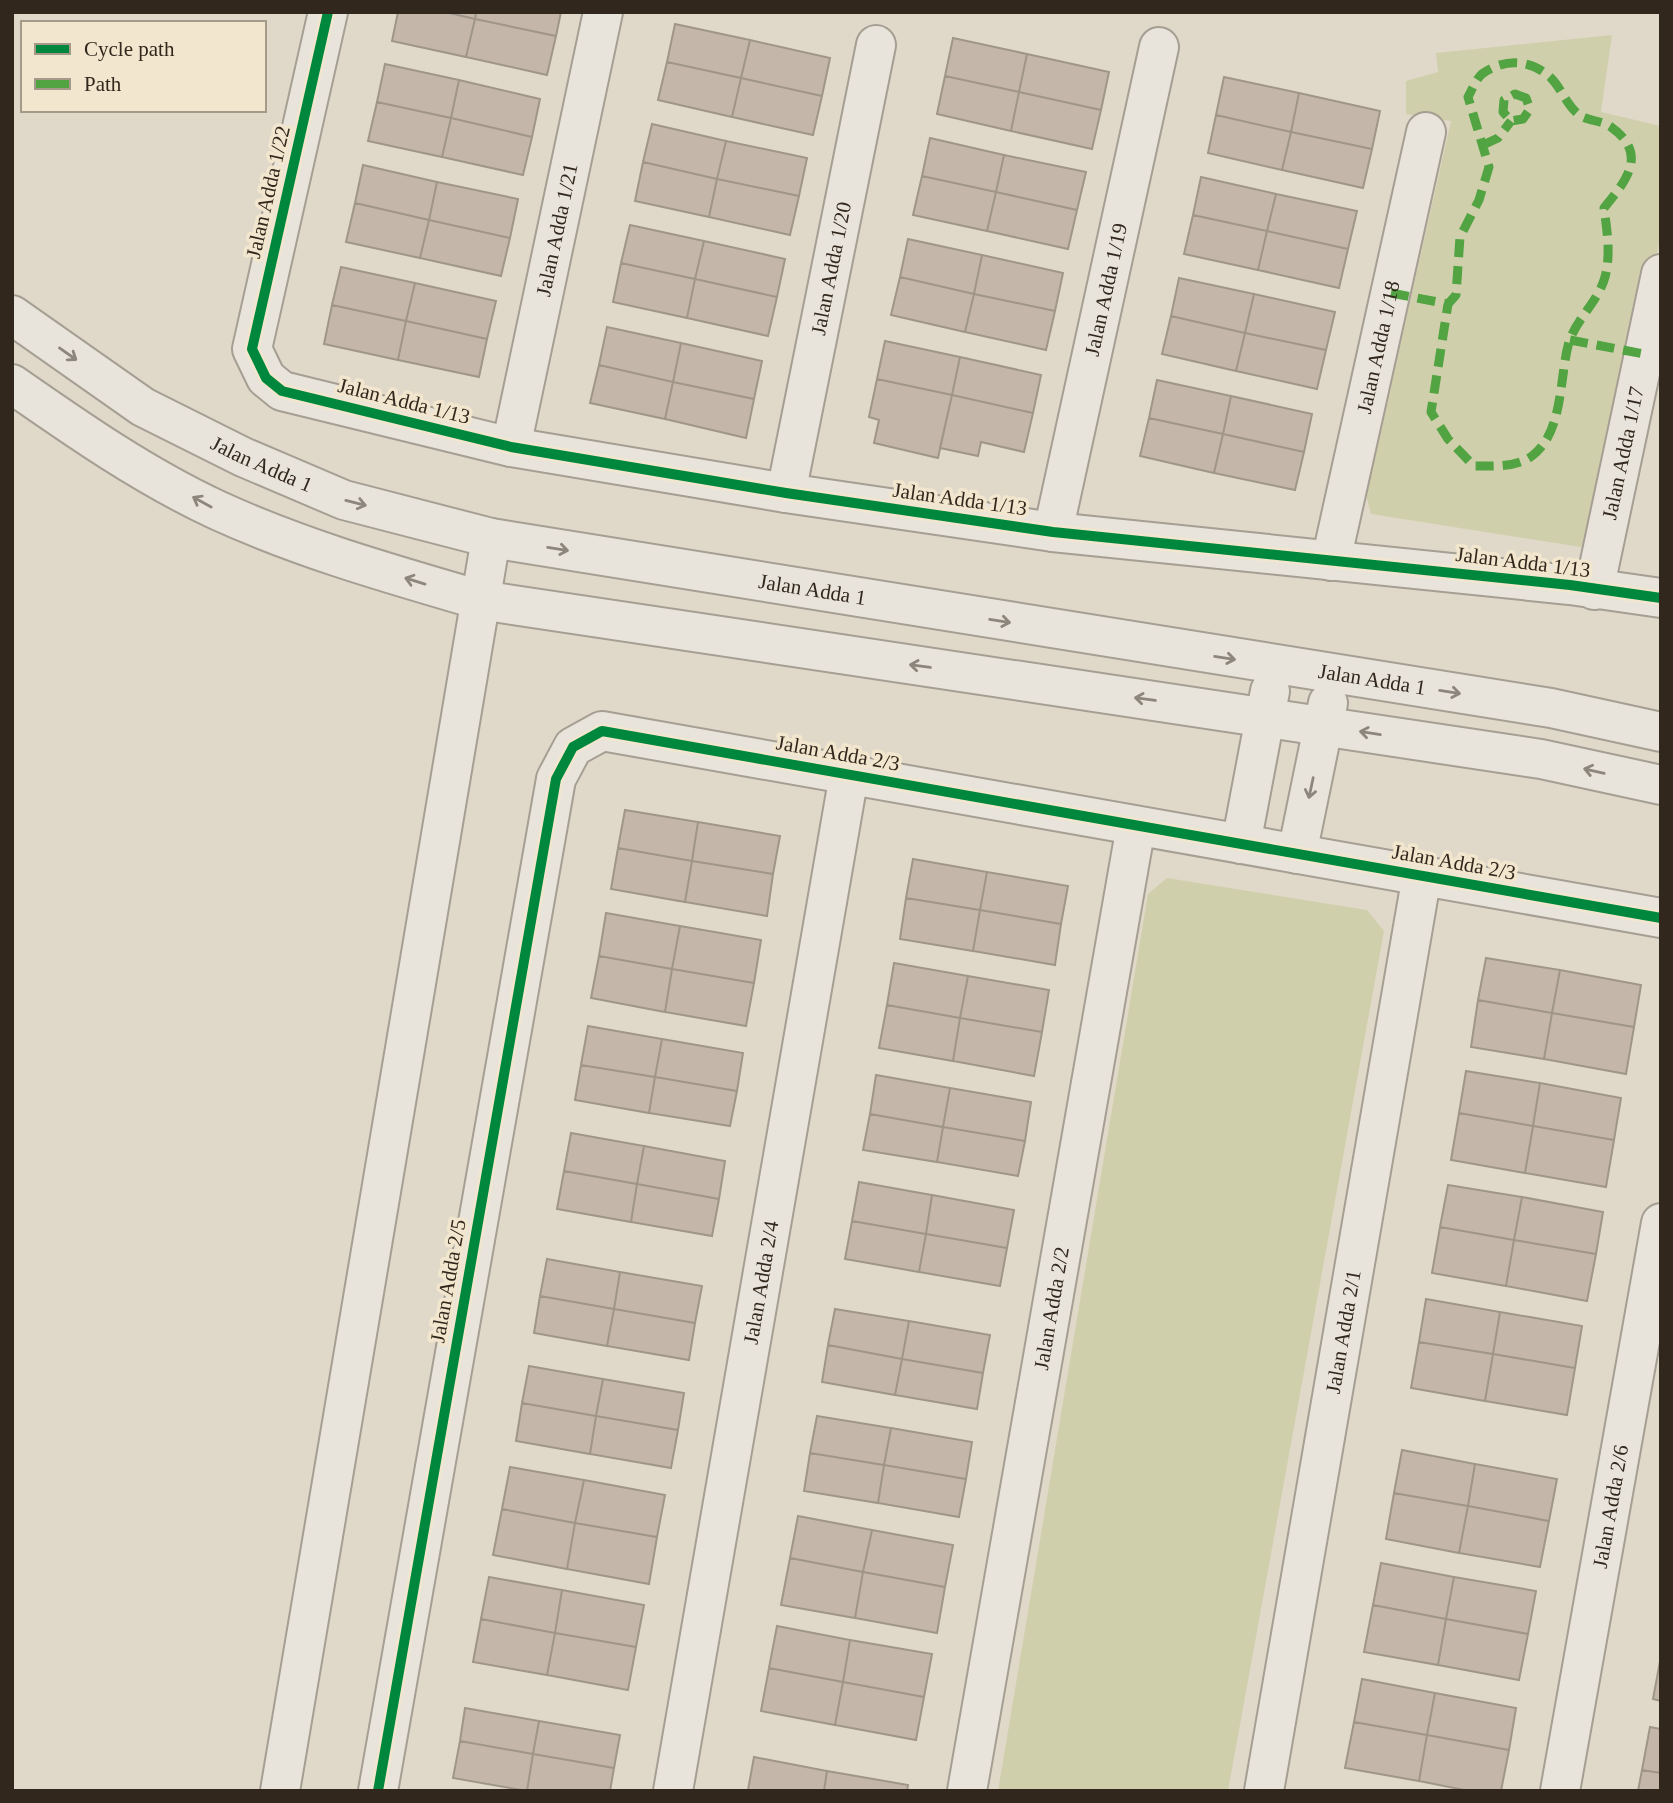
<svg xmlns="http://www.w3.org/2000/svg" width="1673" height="1803" font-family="'Times New Roman',serif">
  <rect width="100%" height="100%" fill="#e0d9c9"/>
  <!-- green -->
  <path fill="#d0cfac" d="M1612,35L1601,112L1661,126V235L1593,549L1371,514L1366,495L1451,121L1406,114V81L1438,72L1436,53Z
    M1167,878L1367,910L1384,931L1228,1791H998L1148,894Z"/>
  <!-- building -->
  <path fill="#c4b7aa" stroke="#a09589" stroke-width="2" d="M398,12H445L475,19L466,57L392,41Z
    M445,12H476L475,19Z
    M476,12H561L556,36L475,19Z
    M475,19L556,36L547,75L466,57Z
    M675,24L750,40L741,78L667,62Z
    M953,38L1027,54L1019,92L945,76Z
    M750,40L830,58L822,96L741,78Z
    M1027,54L1109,72L1101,110L1019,92Z
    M667,62L741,78L732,117L658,100Z
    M385,64L459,80L451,118L377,102Z
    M945,76L1019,92L1011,131L937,114Z
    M1224,77L1299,93L1291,132L1216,115Z
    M741,78L822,96L813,135L732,117Z
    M459,80L540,99L532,137L451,118Z
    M1019,92L1101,110L1092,149L1011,131Z
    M1299,93L1380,111L1372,149L1291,132Z
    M377,102L451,118L442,157L368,141Z
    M1216,115L1291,132L1282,170L1208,153Z
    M451,118L532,137L523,175L442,157Z
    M652,124L726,141L717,179L643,162Z
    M1291,132L1372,149L1363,188L1282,170Z
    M930,138L1004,155L996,192L922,176Z
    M726,141L807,158L799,196L717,179Z
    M1004,155L1086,172L1077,210L996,192Z
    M643,162L717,179L709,217L635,201Z
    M363,165L437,182L429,220L355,203Z
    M922,176L996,192L987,231L913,215Z
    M1201,177L1276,194L1267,231L1193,215Z
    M717,179L799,196L790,235L709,217Z
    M437,182L518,199L510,238L429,220Z
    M996,192L1077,210L1068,249L987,231Z
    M1276,194L1357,211L1348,249L1267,231Z
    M355,203L429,220L420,258L346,242Z
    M1193,215L1267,231L1258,270L1184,254Z
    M429,220L510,238L501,276L420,258Z
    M630,225L704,241L695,279L621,263Z
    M1267,231L1348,249L1339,288L1258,270Z
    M908,239L982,255L974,294L900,277Z
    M704,241L785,259L777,297L695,279Z
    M982,255L1063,273L1055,311L974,294Z
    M621,263L695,279L687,318L613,302Z
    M341,267L415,283L406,321L332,305Z
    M900,277L974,294L965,332L891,315Z
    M1179,278L1254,294L1245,333L1171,316Z
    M695,279L777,297L768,336L687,318Z
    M415,283L496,301L487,339L406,321Z
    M974,294L1055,311L1046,350L965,332Z
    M1254,294L1335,312L1326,350L1245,333Z
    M332,305L406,321L398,360L324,344Z
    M1171,316L1245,333L1236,371L1162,354Z
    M406,321L487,339L479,377L398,360Z
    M607,327L681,343L673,382L599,365Z
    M1245,333L1326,350L1317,389L1236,371Z
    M885,341L960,357L952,395L877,379Z
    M681,343L762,361L754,399L673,382Z
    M960,357L1041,375L1033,413L952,395Z
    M599,365L673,382L665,419L590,403Z
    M877,379L952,395L938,458L874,443L879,420L869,417Z
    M1157,380L1231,396L1223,434L1149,418Z
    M673,382L754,399L746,438L665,419Z
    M952,395L1033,413L1024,452L981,442L978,456L940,448Z
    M1231,396L1312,414L1304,452L1223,434Z
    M1149,418L1223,434L1214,473L1140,456Z
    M1223,434L1304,452L1295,490L1214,473Z
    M625,810L698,822L692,861L618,848Z
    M698,822L780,836L773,874L692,861Z
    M618,848L692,861L685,902L611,889Z
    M913,859L987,872L980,910L906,898Z
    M692,861L773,874L767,916L685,902Z
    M987,872L1068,886L1061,924L980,910Z
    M906,898L980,910L973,951L900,939Z
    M980,910L1061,924L1055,965L973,951Z
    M606,913L680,926L672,969L599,956Z
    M680,926L761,940L754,983L672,969Z
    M599,956L672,969L665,1012L591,998Z
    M1486,958L1560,970L1552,1013L1478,1000Z
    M894,963L968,976L960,1018L887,1005Z
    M672,969L754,983L746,1026L665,1012Z
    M1560,970L1641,985L1634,1027L1552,1013Z
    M968,976L1049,990L1042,1032L960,1018Z
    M1478,1000L1552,1013L1544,1059L1471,1047Z
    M887,1005L960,1018L953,1061L879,1048Z
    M1552,1013L1634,1027L1626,1074L1544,1059Z
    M960,1018L1042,1032L1034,1076L953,1061Z
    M588,1026L662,1039L655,1077L581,1065Z
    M662,1039L743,1053L737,1091L655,1077Z
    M581,1065L655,1077L649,1113L575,1100Z
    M1466,1071L1540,1083L1533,1126L1459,1113Z
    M876,1075L950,1088L943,1127L870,1114Z
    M655,1077L737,1091L730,1126L649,1113Z
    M1540,1083L1621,1098L1614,1140L1533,1126Z
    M950,1088L1031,1102L1025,1141L943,1127Z
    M1459,1113L1533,1126L1525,1173L1451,1160Z
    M870,1114L943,1127L937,1162L863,1150Z
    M1533,1126L1614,1140L1606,1187L1525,1173Z
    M943,1127L1025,1141L1018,1176L937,1162Z
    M571,1133L644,1146L637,1184L564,1171Z
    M644,1146L725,1161L719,1199L637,1184Z
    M564,1171L637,1184L631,1222L557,1209Z
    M859,1182L932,1195L926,1234L852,1221Z
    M637,1184L719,1199L712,1236L631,1222Z
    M1448,1185L1522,1197L1514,1240L1440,1227Z
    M932,1195L1014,1210L1007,1248L926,1234Z
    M1522,1197L1603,1212L1596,1254L1514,1240Z
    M852,1221L926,1234L919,1272L845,1259Z
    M1440,1227L1514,1240L1506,1286L1432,1273Z
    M926,1234L1007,1248L1000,1286L919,1272Z
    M1514,1240L1596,1254L1587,1301L1506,1286Z
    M547,1259L620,1272L614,1309L540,1296Z
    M620,1272L702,1286L695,1323L614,1309Z
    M540,1296L614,1309L607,1346L534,1333Z
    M1426,1299L1500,1312L1493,1354L1419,1342Z
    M614,1309L695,1323L689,1360L607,1346Z
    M835,1309L909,1321L902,1359L828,1345Z
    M1500,1312L1582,1326L1575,1368L1493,1354Z
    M909,1321L990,1335L983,1373L902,1359Z
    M1419,1342L1493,1354L1485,1401L1411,1388Z
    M828,1345L902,1359L895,1395L822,1382Z
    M1493,1354L1575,1368L1567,1415L1485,1401Z
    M902,1359L983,1373L977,1409L895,1395Z
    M529,1366L603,1379L596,1416L522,1403Z
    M603,1379L684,1393L678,1430L596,1416Z
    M522,1403L596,1416L590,1454L516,1441Z
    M596,1416L678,1430L671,1468L590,1454Z
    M817,1416L891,1428L884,1465L810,1453Z
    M891,1428L972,1442L966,1479L884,1465Z
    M1402,1450L1475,1464L1468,1506L1394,1493Z
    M810,1453L884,1465L878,1503L804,1491Z
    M1475,1464L1557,1479L1549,1521L1468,1506Z
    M884,1465L966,1479L959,1517L878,1503Z
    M510,1467L584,1480L575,1523L502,1509Z
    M584,1480L665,1495L657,1537L575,1523Z
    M1394,1493L1468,1506L1459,1553L1386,1539Z
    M1468,1506L1549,1521L1540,1567L1459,1553Z
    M502,1509L575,1523L567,1569L493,1555Z
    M798,1516L872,1530L863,1572L790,1558Z
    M575,1523L657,1537L649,1584L567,1569Z
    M872,1530L953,1545L945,1587L863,1572Z
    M790,1558L863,1572L855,1618L781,1605Z
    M1381,1563L1454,1577L1446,1619L1373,1605Z
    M863,1572L945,1587L937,1633L855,1618Z
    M489,1577L562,1590L555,1633L481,1619Z
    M1454,1577L1536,1591L1528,1634L1446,1619Z
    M562,1590L644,1605L636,1647L555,1633Z
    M1373,1605L1446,1619L1438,1665L1364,1652Z
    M481,1619L555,1633L547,1675L473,1662Z
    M1446,1619L1528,1634L1519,1680L1438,1665Z
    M777,1626L850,1640L843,1682L769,1668Z
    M555,1633L636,1647L628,1690L547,1675Z
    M850,1640L932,1654L924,1697L843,1682Z
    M1661,1656V1701L1653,1699Z
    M769,1668L843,1682L835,1725L761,1711Z
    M1362,1679L1435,1693L1427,1735L1354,1722Z
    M843,1682L924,1697L916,1740L835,1725Z
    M1435,1693L1516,1708L1509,1750L1427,1735Z
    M465,1708L539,1721L533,1754L460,1741Z
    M539,1721L620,1735L614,1768L533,1754Z
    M1354,1722L1427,1735L1419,1781L1345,1768Z
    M1650,1727L1661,1729V1773L1642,1770Z
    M1427,1735L1509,1750L1501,1791H1469L1419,1781Z
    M460,1741L533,1754L527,1791L453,1778Z
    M533,1754L614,1768L610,1791H527Z
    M754,1757L827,1771L824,1791L748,1790Z
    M1642,1770L1661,1773V1791H1638Z
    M827,1771L908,1785L907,1791H824Z"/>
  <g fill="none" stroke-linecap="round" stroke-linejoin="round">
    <defs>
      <g id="minor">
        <path d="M328,12L252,349L266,378L282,391L511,447L786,493L1053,532L1570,585L1661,598"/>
        <path id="s1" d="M12,315L143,407L243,457L344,500L491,538L1551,708L1661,732"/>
        <path d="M12,384C78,430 144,476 217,510C302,549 391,574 480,600L1541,759L1661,785"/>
        <path id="s2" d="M511,447L603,12"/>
        <path id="s3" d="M786,493L876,45"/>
        <path id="s4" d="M1053,532L1159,47"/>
        <path id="s5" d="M1331,561L1426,132"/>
        <path id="s6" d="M1594,590L1661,274"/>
        <path d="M1241,844L1270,691"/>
        <path d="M1297,854L1328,703"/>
        <path d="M280,1791L491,538"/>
        <path d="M378,1791L556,779L573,747L602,731L1661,918"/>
        <path id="s7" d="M673,1791L849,775"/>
        <path id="s8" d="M967,1791L1136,826"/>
        <path id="s9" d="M1264,1791L1422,875"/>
        <path id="s10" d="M1560,1791L1661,1223"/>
      </g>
    </defs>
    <!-- minor casing -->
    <use href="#minor" stroke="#a59e93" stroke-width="42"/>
    <!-- minor -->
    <use href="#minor" stroke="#e8e4db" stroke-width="38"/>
    <!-- quiet -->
    <path stroke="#52a341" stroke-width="9" stroke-dasharray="18 9" stroke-linecap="butt" d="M1515,94L1526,98L1530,109L1523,119L1511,121L1503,112L1504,100Z
      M1483,145L1498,138L1511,121
      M1391,293L1448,304L1456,295L1460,237L1479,200L1489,167L1468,97C1472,90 1476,79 1482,74C1504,58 1531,59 1551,78C1562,89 1567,107 1581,116C1590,121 1603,121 1611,127C1649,154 1626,181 1604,208C1607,231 1611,254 1605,277C1598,302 1577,318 1569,342C1559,377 1564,432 1532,456C1516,468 1492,466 1474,466L1448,439L1431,412L1448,304
      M1570,340L1644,354"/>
    <defs>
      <path id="cycleway" d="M328,12L252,349L266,378L282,391L511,447L786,493L1053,532L1570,585L1661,598
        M378,1791L556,779L573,747L602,731L1661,918"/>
    </defs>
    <!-- cycleway casing -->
    <use href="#cycleway" stroke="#f2e7ce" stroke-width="15"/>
    <!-- cycleway -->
    <use href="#cycleway" stroke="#00873e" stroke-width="10"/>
  </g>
  <!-- one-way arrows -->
  <defs><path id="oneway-shaft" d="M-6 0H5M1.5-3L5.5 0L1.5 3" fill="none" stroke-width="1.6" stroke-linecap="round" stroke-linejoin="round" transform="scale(1.75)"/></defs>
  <g stroke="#8d867c">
    <use href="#oneway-shaft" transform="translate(68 354) rotate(35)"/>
    <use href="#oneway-shaft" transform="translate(202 502) rotate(-151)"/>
    <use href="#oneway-shaft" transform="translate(356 503) rotate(14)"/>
    <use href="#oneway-shaft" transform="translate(558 549) rotate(9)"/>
    <use href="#oneway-shaft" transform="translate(415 581) rotate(-163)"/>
    <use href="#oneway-shaft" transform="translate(1000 621) rotate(9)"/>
    <use href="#oneway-shaft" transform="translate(1225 658) rotate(9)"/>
    <use href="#oneway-shaft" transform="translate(920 666) rotate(-172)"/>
    <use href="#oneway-shaft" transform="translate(1450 692) rotate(9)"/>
    <use href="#oneway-shaft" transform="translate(1145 699) rotate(-172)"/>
    <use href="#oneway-shaft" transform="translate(1370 733) rotate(-171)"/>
    <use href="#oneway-shaft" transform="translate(1594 771) rotate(-167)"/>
    <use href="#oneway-shaft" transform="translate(1311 788) rotate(102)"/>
  </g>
  <g text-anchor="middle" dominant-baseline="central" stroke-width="7" stroke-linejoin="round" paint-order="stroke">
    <!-- street labels -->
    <g font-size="21" fill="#32271c" stroke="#f2e7ce">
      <text transform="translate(268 192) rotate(-77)">Jalan Adda 1/22</text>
      <text stroke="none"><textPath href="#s2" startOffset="222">Jalan Adda 1/21</textPath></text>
      <text stroke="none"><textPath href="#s3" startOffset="229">Jalan Adda 1/20</textPath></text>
      <text stroke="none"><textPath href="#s4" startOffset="248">Jalan Adda 1/19</textPath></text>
      <text stroke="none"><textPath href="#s5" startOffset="219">Jalan Adda 1/18</textPath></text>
      <text transform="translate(404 401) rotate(14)">Jalan Adda 1/13</text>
      <text stroke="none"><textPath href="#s6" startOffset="140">Jalan Adda 1/17</textPath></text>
      <text stroke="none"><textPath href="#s1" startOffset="292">Jalan Adda 1</textPath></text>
      <text transform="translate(960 499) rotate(8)">Jalan Adda 1/13</text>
      <text transform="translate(1523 562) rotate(7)">Jalan Adda 1/13</text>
      <text stroke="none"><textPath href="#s1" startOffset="859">Jalan Adda 1</textPath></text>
      <text stroke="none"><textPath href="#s1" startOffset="1426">Jalan Adda 1</textPath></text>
      <text transform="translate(838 753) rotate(10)">Jalan Adda 2/3</text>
      <text transform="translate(1454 862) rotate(10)">Jalan Adda 2/3</text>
      <text transform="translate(448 1281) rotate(-80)">Jalan Adda 2/5</text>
      <text stroke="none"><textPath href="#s7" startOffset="516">Jalan Adda 2/4</textPath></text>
      <text stroke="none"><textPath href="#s8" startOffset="490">Jalan Adda 2/2</textPath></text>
      <text stroke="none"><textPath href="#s9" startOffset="466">Jalan Adda 2/1</textPath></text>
      <text stroke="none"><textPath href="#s10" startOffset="289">Jalan Adda 2/6</textPath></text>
    </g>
  </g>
  <!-- border -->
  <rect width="1673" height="1803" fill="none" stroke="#32271c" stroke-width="28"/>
  <!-- legend -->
  <rect x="21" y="21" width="245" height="91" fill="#f2e7ce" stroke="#a59a87" stroke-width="2"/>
  <rect x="35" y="44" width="35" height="10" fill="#00873e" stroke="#a59a87" stroke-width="2"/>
  <text x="84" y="56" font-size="21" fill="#32271c">Cycle path</text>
  <rect x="35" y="79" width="35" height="10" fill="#52a341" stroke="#a59a87" stroke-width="2"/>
  <text x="84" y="91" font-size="21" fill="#32271c">Path</text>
</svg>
